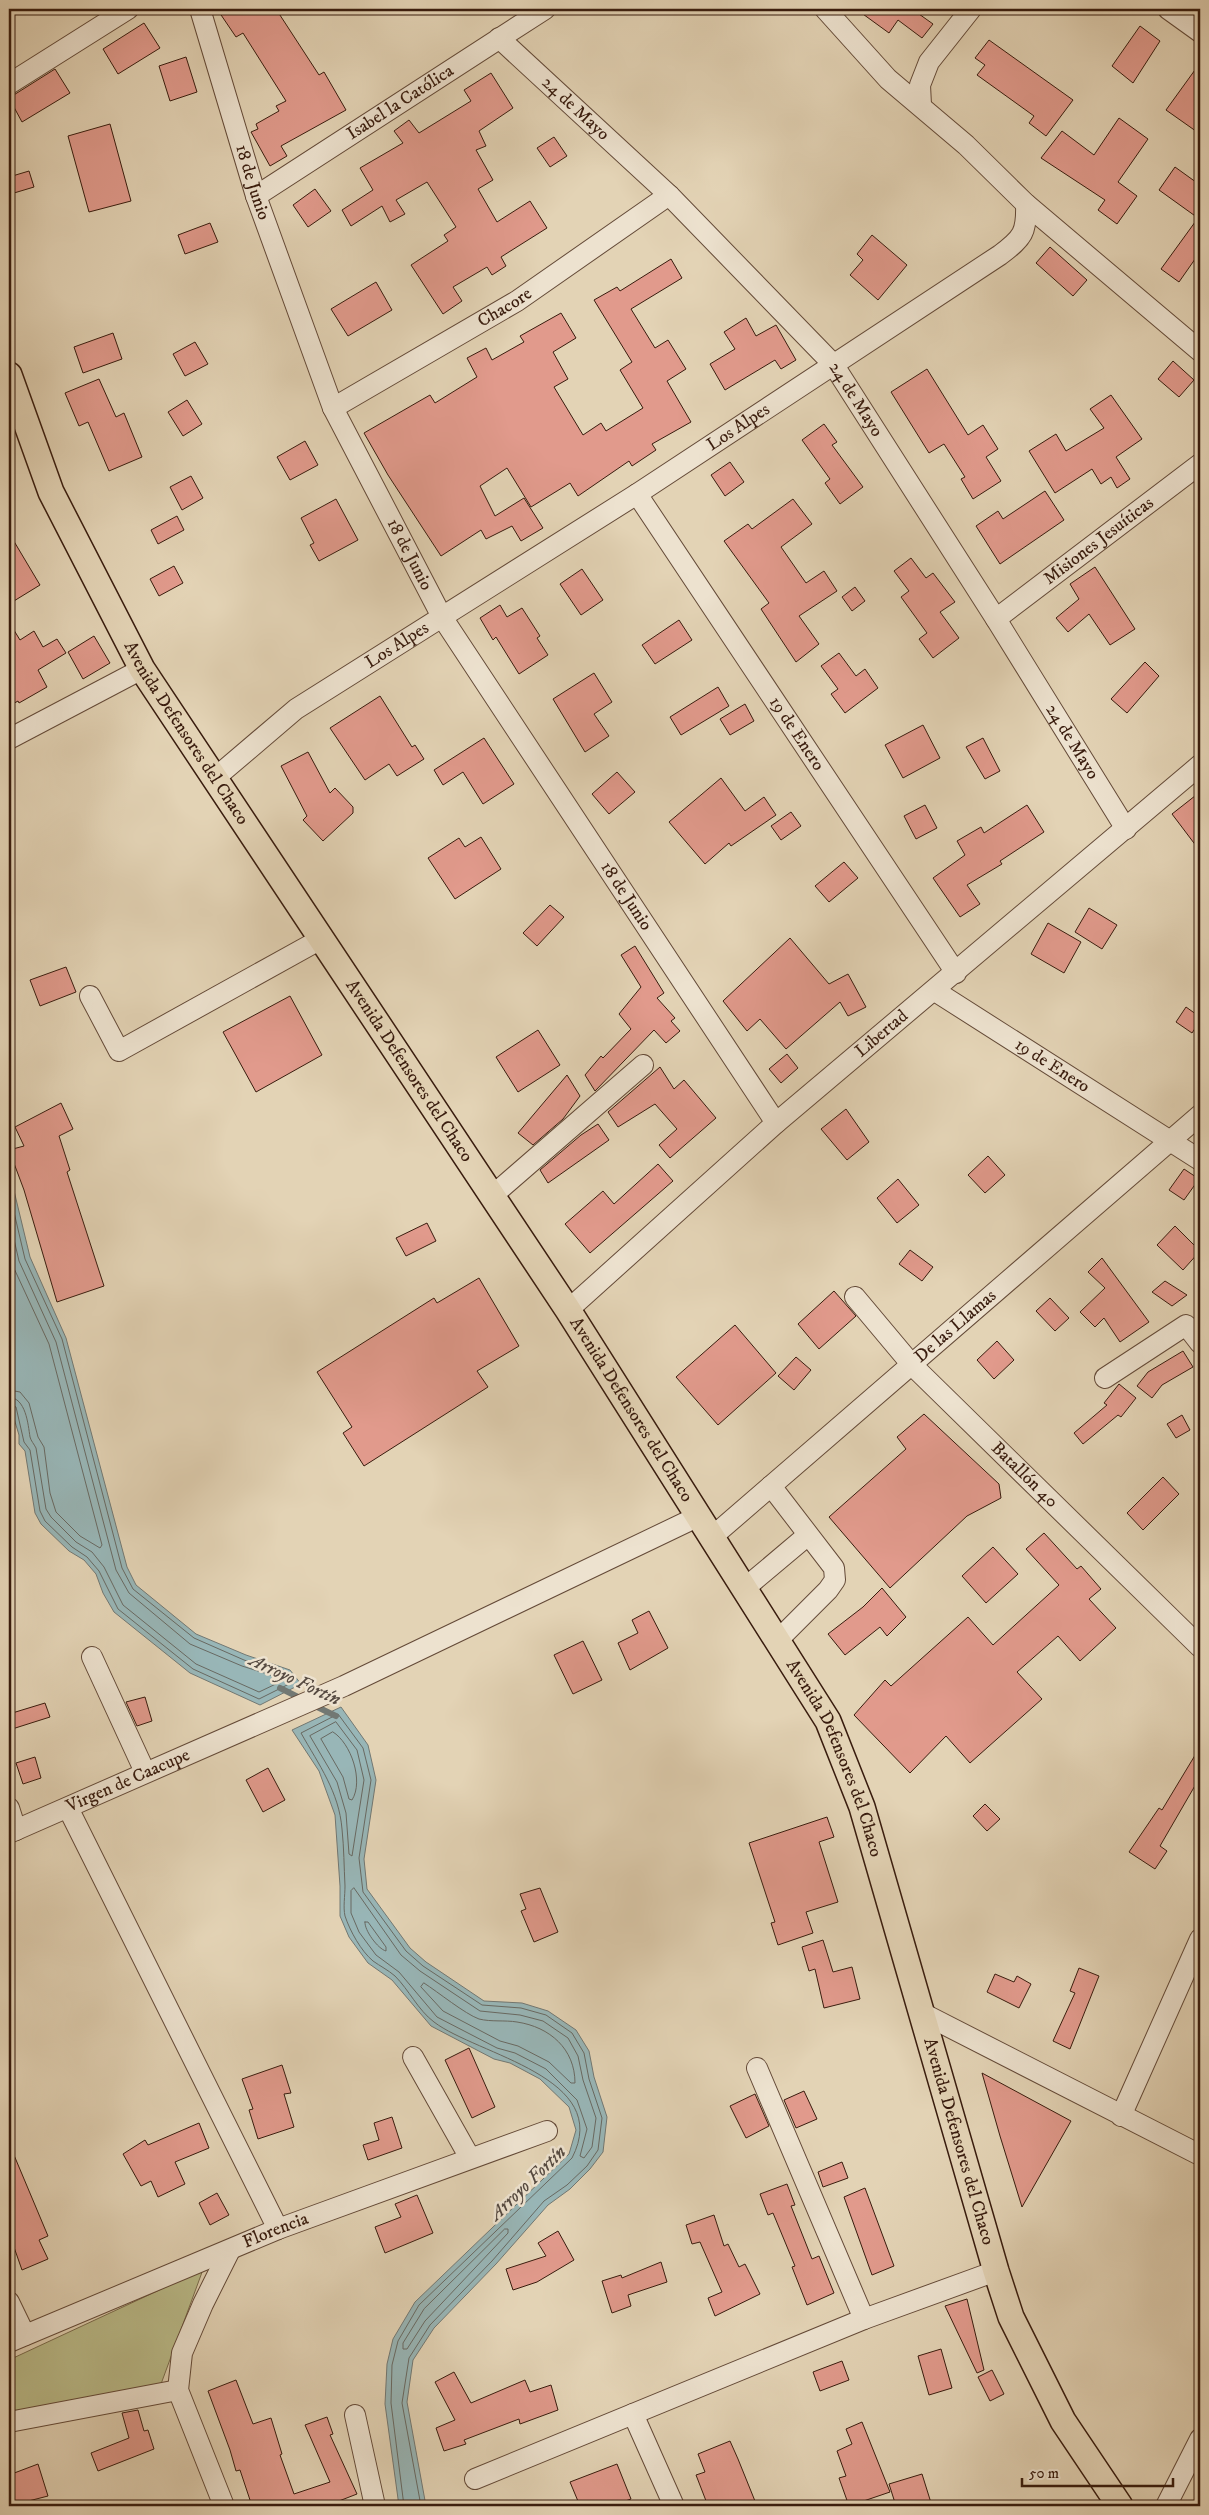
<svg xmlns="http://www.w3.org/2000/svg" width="1209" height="2515" font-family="'IM FELL DW Pica',serif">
  <rect width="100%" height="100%" fill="#e3d3b5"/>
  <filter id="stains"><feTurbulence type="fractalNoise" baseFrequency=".004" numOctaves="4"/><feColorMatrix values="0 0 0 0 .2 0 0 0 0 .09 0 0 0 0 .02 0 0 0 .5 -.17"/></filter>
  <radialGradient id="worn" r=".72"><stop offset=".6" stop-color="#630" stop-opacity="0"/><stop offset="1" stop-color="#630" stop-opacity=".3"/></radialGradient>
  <!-- green -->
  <path fill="#babb89" stroke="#7a6c4c" d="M198,2272H202L201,2275L161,2384L9,2413V2360Z"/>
  <!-- water -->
  <path fill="#98b6b7" stroke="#727873" d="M9,1170L30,1257L66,1338L127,1567L136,1585L196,1634L246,1655L290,1670L301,1684L260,1705L190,1673L114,1612L103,1593L96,1574L84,1560L69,1551L41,1524L35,1513L25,1451L19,1444V1435L9,1402Z
    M341,1707L368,1745L376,1780L364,1859L367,1889L410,1948L426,1962L484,2001L522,2003L548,2011L576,2030L589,2051L594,2077L607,2117L603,2152L590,2169L570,2189L548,2205L496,2264L434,2328L413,2360L407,2402L426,2506H399L385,2404L387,2364L393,2339L415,2302L569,2154L576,2130L569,2107L540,2079L510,2063L494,2059L431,2026L392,1980L368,1963L349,1937L340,1916V1886L335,1815L319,1771L292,1730Z"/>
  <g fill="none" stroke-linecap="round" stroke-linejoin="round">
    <!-- shore -->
    <path stroke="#686962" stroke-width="1" d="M9,1191L25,1259L62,1339L122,1568L133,1589L194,1638L244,1660L287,1675L291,1683L259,1699L193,1669L118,1609L99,1571L87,1557L72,1547L45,1521L40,1511L30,1450L24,1442L16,1407L9,1404
      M9,1218L19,1261L56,1342L116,1570L129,1593L190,1644L242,1666L280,1678V1682L259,1692L196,1664L123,1605L104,1567L92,1552L76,1542L51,1517L46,1509L36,1448C34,1444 31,1441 30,1437C28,1424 26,1398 9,1397
      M9,1250L12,1264L49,1344L102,1545L100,1548L80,1536L56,1512L50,1493L44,1447L38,1437L29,1403L20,1392L9,1390
      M336,1722L357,1750L364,1780L352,1856L349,1854L346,1813L337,1782L310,1736Z
      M333,1732C351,1743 364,1781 352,1800L349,1799L343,1777L321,1739Z
      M354,1888L401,1955L420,1971L480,2011L520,2015L543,2021L568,2038L578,2056L583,2080L596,2118L592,2147L584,2158L580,2156L587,2129L577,2100L546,2069L515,2053L497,2048L437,2017L399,1972L376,1955L359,1932L351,1913V1891Z
      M365,1922H368L386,1947V1951C378,1949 364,1930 365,1922Z
      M424,1983C438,1992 465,2014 479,2019C491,2022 505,2020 517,2022C550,2027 575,2049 575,2083H571L549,2062L518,2046L500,2041L443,2011L421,1987Z
      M505,2229H508V2233L425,2321L407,2349H403V2343L424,2309Z
      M404,2506L391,2403L392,2365L398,2341L419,2305L572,2158C614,2077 477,2055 434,2022C418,2010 409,1990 395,1976C388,1970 380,1966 373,1961C361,1951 350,1931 345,1916C343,1907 345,1896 345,1886C344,1867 344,1848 342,1829C339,1792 319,1765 301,1733L338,1714L363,1748L371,1780L359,1858L363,1892L406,1951L423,1966L482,2005L521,2008L546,2015L572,2033L584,2053L589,2079L602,2118L598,2150L587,2166L567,2185L544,2201L492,2261L430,2325L409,2358L402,2403L421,2506"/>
    <!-- stream -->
    <path stroke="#727873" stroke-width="6" d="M280,1688L302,1699
      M313,1705L336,1716"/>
  </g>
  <!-- building -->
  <path fill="#e19a8c" stroke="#391c0e" d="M217,9H276L319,75L324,72L346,110L281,146L287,156L270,166L251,132L258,129L256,124L279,111L276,106L286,101L243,33L236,37Z
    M856,9H912L933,24L922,38L898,20L889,33Z
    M144,23L160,48L118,74L103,49Z
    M1140,26L1160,41L1133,83L1112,66Z
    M989,40L1073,100L1046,136L1029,123L1034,116L977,75L985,65L975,58Z
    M186,57L197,92L170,101L159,66Z
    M1200,63V134L1166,110Z
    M55,69L70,93L22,122L9,98Z
    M491,73L513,108L479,131L486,146L476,150L493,180L478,189L497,222L530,201L547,228L501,257L506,266L492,275L487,267L453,287L462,301L443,314L411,265L448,241L444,235L456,227L427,182L396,200L405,214L390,222L382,206L351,226L342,210L373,190L360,168L403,143L394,131L409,120L419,133L471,101L464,90Z
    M1119,118L1148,139L1118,182L1137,196L1117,224L1098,210L1105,200L1041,158L1062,131L1094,155Z
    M110,124L131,201L89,212L68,136Z
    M554,137L567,156L550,167L537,148Z
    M1175,167L1200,185V252L1179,282L1161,269L1198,218L1159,190Z
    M29,171L34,187L14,193L9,177Z
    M315,189L331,211L308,227L293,205Z
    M210,223L218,242L185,254L178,235Z
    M872,235L907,265L878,300L850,275L863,260L857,254Z
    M1050,247L1087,280L1073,296L1036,263Z
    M671,259L682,278L631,309L655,348L668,340L686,369L667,381L691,422L652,444L656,450L632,466L629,461L578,496L570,483L531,507L507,468L480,486L495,516L524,498L543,528L521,541L512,526L486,539L481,530L441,556L388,475L364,433L430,395L435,403L477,377L467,358L486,348L492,360L524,342L520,336L561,313L576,338L553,352L568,379L554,387L583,435L601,423L606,431L643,408L620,370L632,362L594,300L617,287L620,291Z
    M376,282L392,310L348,336L331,309Z
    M746,318L756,336L776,325L796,360L781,369L775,360L725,390L710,364L735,349L724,332Z
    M113,333L122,359L83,373L74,347Z
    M195,342L208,364L185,376L173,354Z
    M1173,361L1194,380L1179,397L1158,379Z
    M927,369L968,435L983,425L998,449L986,457L1001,481L973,499L961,479L965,477L944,444L929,453L891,392Z
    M99,379L116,417L124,413L142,457L109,471L88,422L79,426L65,393Z
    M1111,395L1142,439L1116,457L1130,479L1117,488L1111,477L1101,484L1092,469L1055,493L1029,451L1056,434L1066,451L1104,428L1090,409Z
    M187,400L202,424L183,436L168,412Z
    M824,424L837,442L832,445L863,487L840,504L825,483L830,479L802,440Z
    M305,441L318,465L290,480L277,457Z
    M730,462L744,482L725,496L711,475Z
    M191,476L203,498L182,510L170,487Z
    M1045,491L1064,520L1000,564L976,526L998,511L1003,519Z
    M336,499L358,540L319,561L310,545L314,543L301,518Z
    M793,499L812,524L781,547L806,583L824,571L837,591L799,616L819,644L796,662L761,609L769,603L724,541L748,524L752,529Z
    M177,516L184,530L158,544L151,530Z
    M9,533L40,585L9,604Z
    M911,558L926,578L933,573L955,602L940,612L959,638L933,658L919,639L927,633L901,597L909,591L894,571Z
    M174,566L183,583L159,596L150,579Z
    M1095,567L1135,629L1110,645L1089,614L1068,632L1056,618L1079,599L1070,584Z
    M582,569L603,600L581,615L560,584Z
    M855,587L865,601L852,611L842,597Z
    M500,605L507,617L522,608L540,636L537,638L548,655L519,674L496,637L493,640L480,618Z
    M679,620L692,640L655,664L642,645Z
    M9,622L20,640L34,631L43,647L57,639L66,653L38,670L47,687L19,703L18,701L9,706Z
    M94,636L110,663L83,679L68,652Z
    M839,653L856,676L865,669L878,688L845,713L831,694L838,689L821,666Z
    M1145,662L1159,676L1127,713L1111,699Z
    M594,673L612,702L594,714L609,736L585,752L553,699Z
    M718,687L729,706L681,735L670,717Z
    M380,696L412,747L415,745L424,759L397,776L389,764L365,780L330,728Z
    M745,704L754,721L730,735L720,719Z
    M923,725L940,758L903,778L885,745Z
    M484,738L514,784L483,804L463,772L443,785L434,770Z
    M983,738L1000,771L985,779L966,747Z
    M308,752L330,793L335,788L353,807V813L323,841L303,820L307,816L281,766Z
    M617,772L635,792L609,814L592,794Z
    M721,778L745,811L764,797L776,815L731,846L729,843L705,864L669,822Z
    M1200,792V851L1172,814Z
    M925,805L937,828L916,839L904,816Z
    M1027,805L1044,832L1000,861L1002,864L967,885L980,904L960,917L933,878L965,855L957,841L981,827L984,833Z
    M791,812L801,826L781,840L771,826Z
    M481,837L501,869L455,899L428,858L459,838L465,847Z
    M844,862L858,878L829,902L815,886Z
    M550,905L564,917L537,946L523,933Z
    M1089,908L1117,925L1102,949L1075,932Z
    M1048,923L1081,942L1064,973L1031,954Z
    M790,938L829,984L848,974L866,1007L848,1016L840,1002L786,1049L760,1019L747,1031L723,1001Z
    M635,946L664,993L657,998L675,1018L671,1021L680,1031L666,1043L654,1030L595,1091L585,1075L601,1056L603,1058L631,1029L619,1014L641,987L621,955Z
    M66,967L76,992L40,1006L30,980Z
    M290,996L322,1055L256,1092L223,1032Z
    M1186,1007L1200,1017V1021L1192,1033L1176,1022Z
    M538,1030L560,1065L518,1092L496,1057Z
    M787,1054L798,1068L781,1083L769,1069Z
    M660,1067L674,1089L684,1080L716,1118L670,1158L659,1145L677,1129L655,1104L618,1127L608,1112Z
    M567,1075L580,1096L563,1119L533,1145L518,1133Z
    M61,1103L73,1129L59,1136L70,1170L67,1172L104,1286L57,1302L24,1190L9,1150L24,1146L15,1127Z
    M846,1109L869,1142L847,1160L821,1129Z
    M598,1124L609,1140L548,1183L540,1170L581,1135Z
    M988,1156L1005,1175L985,1193L968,1175Z
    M658,1164L673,1181L590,1253L565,1224L603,1191L614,1204Z
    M1184,1169L1199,1179L1184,1200L1169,1190Z
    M898,1179L919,1205L897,1223L877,1198Z
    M427,1223L436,1241L406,1256L396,1238Z
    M1175,1226L1200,1251L1183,1270L1157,1245Z
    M910,1250L933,1267L922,1281L899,1264Z
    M1102,1258L1149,1322L1120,1342L1104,1318L1095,1327L1080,1312L1105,1288L1088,1272Z
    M479,1278L519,1346L477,1371L488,1387L364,1466L343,1433L352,1427L317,1372L434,1298L437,1303Z
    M1165,1281L1187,1295L1172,1306L1152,1292Z
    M834,1291L856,1316L819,1349L798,1324Z
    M1050,1298L1069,1318L1055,1331L1036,1311Z
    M735,1325L776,1373L718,1425L676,1377Z
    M997,1341L1014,1360L994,1379L977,1360Z
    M1183,1351L1193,1367L1162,1385L1152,1398L1137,1386L1148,1372Z
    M796,1357L811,1370L794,1390L778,1376Z
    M1119,1384L1136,1398L1121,1417L1118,1415L1083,1444L1074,1433L1107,1405L1104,1403Z
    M924,1414L999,1484L1001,1498L967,1516L890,1588L829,1517L906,1449L897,1437Z
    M1182,1415L1190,1430L1176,1438L1167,1424Z
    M1163,1477L1179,1494L1143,1530L1127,1513Z
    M1044,1533L1077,1569L1081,1566L1101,1589L1089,1599L1116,1628L1080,1661L1058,1636L1017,1672L1042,1699L970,1763L946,1736L910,1773L854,1715L885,1680L891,1686L968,1617L993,1645L1059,1585L1026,1549Z
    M993,1547L1018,1574L986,1603L962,1576Z
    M882,1588L906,1617L887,1636L880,1627L845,1655L828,1634L863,1607Z
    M649,1611L668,1648L630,1670L618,1643L638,1633L632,1620Z
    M583,1641L602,1680L573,1694L554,1655Z
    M145,1697L152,1721L137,1726L126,1702Z
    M45,1703L50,1717L9,1730V1714Z
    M1200,1747V1777L1160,1846L1167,1851L1155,1869L1129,1852L1159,1808L1162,1810Z
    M35,1757L41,1778L23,1784L16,1763Z
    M268,1768L285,1800L263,1812L246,1780Z
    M985,1804L1000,1819L987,1831L973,1816Z
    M827,1817L834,1837L819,1842L838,1902L806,1912L813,1933L778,1945L771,1923L775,1922L749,1843Z
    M540,1888L558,1932L534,1942L521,1911L526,1909L520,1894Z
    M823,1940L833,1972L852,1967L860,1999L824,2008L815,1969L809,1971L802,1947Z
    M1079,1968L1099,1976L1070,2049L1053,2041L1075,1993L1070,1991Z
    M995,1974L1014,1982L1017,1976L1031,1984L1019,2008L987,1992Z
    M469,2048L495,2107L472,2118L445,2060Z
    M282,2065L291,2093L284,2094L294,2127L258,2139L249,2110L253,2109L242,2079Z
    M982,2073L1071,2121L1022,2207L1000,2136Z
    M804,2091L817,2119L796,2128L784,2100Z
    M755,2094L769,2126L746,2138L730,2106Z
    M392,2117L402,2148L368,2160L363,2145L379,2140L374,2123Z
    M199,2123L209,2148L175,2162L185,2184L158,2197L151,2181L141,2186L123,2154L145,2140L148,2145Z
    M11,2148L48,2236L39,2240L48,2259L22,2270L9,2233V2149Z
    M842,2162L848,2178L823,2187L818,2172Z
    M787,2184L795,2205L791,2206L812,2259L819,2256L834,2293L807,2305L792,2267L795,2266L773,2213L768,2215L760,2194Z
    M865,2188L894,2266L872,2275L844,2197Z
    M217,2193L229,2215L210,2225L199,2203Z
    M417,2195L433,2233L385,2253L375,2227L401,2217L395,2204Z
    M714,2215L724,2246L728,2244L739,2267L745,2264L760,2294L715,2316L708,2298L722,2292L700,2242L692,2244L686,2225Z
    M558,2231L574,2260L537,2282L513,2290L506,2269L546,2256L538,2243Z
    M661,2262L667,2282L628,2295L631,2306L612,2313L602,2281L621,2275L622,2278Z
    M967,2299L984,2370L977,2373L945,2306Z
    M941,2349L952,2388L929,2395L918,2356Z
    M842,2361L849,2380L820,2391L813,2372Z
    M992,2370L1004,2394L990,2401L978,2377Z
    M454,2372L471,2403L525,2380L530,2392L551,2385L558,2410L520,2424L519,2419L464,2440L466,2444L444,2451L436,2428L455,2420L435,2382Z
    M236,2380L253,2424L271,2418L282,2454L280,2455L294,2494L330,2482L305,2425L327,2417L333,2434L330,2435L357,2494L326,2506H252L240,2470L236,2471L230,2450L208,2391Z
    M138,2410L144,2431L148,2430L154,2449L98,2471L91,2453L129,2438L122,2413Z
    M862,2422L890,2492L849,2506L839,2478L846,2476L837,2451L852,2444L846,2429Z
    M730,2441L738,2459L757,2506H708L696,2475L705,2472L698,2454Z
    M38,2464L48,2496L9,2506V2475Z
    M617,2464L631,2499L611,2506H580L570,2482Z
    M922,2474L932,2506H896L889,2484Z"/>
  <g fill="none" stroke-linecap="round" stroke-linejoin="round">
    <defs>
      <g id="minor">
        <path id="s1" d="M200,9L256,196L333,408L442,617L776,1123"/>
        <path d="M825,9L888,79L966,145L1026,204L1200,351"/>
        <path d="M1168,9L1200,32"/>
        <path id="s2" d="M499,38L669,195L833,364L996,619L1126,829"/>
        <path d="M9,84L128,9"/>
        <path d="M921,105L920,85L929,62L971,9"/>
        <path id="s3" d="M256,196L545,9"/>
        <path id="s4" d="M333,408L517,301L669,195"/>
        <path id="s5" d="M637,494L956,973"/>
        <path id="s6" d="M996,619L1200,464"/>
        <path d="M9,739L142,669"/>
        <path id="s7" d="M215,778L296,709L637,494L1000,255C1023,238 1027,232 1026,204"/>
        <path id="s8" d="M935,991L1200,1160"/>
        <path d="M90,996L119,1051L321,939"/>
        <path d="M492,1196L643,1065"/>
        <path id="s9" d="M855,1297L912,1365L1200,1647"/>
        <path id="s10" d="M568,1310L776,1123L1200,765"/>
        <path d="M1105,1378L1186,1325L1200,1343"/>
        <path d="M771,1486L834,1568L835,1580L828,1590L778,1640"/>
        <path id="s11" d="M712,1537L1200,1115"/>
        <path d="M745,1588L808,1535"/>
        <path d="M92,1657L145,1772"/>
        <path d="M9,1808L16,1830"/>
        <path d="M68,1808L278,2229"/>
        <path id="s12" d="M9,1833L344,1686L699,1516"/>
        <path d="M920,2012L1200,2155"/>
        <path d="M413,2057L470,2158"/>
        <path d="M757,2068L864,2319"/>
        <path d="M1121,2116L1200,1939"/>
        <path d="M9,2302L25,2335"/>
        <path id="s13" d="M9,2342L278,2229L547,2131"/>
        <path d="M633,2414L674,2506"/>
        <path d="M355,2415L375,2506"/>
        <path d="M9,2422L178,2390"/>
        <path d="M475,2479L864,2319L996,2271"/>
        <path d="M224,2506L178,2390L182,2353L203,2304L230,2250"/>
        <path d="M1166,2506L1200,2439"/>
      </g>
      <g id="major">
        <path id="s14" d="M9,375L51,492L142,669L568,1310L828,1721L862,1807L996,2271L1011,2317L1063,2421L1120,2506"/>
      </g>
    </defs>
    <!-- minor casing -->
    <use href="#minor" stroke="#644a38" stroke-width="22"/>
    <!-- major casing -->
    <use href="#major" stroke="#391c0e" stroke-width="28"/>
    <!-- minor -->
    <use href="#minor" stroke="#ede2cf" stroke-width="20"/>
    <!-- major -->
    <use href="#major" stroke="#e3d3b5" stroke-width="25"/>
  </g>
  <g text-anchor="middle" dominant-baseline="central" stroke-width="5" stroke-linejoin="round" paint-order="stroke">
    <!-- street labels -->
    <g font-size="18" fill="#391c0e" stroke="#ede2cf">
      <text stroke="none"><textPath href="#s3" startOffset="172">Isabel la Católica</textPath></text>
      <text stroke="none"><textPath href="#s2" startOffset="104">24 de Mayo</textPath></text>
      <text stroke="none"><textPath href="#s1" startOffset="181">18 de Junio</textPath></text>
      <text stroke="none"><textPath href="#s4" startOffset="199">Chacore</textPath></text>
      <text stroke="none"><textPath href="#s2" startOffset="509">24 de Mayo</textPath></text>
      <text stroke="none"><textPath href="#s7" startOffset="631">Los Alpes</textPath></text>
      <text stroke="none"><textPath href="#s6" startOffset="129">Misiones Jesuíticas</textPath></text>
      <text stroke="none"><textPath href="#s1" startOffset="586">18 de Junio</textPath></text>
      <text stroke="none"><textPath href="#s7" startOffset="226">Los Alpes</textPath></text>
      <text stroke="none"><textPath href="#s14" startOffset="401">Avenida Defensores del Chaco</textPath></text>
      <text stroke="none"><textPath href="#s5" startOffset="288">19 de Enero</textPath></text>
      <text stroke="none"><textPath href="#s2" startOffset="914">24 de Mayo</textPath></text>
      <text stroke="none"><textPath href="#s1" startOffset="991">18 de Junio</textPath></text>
      <text stroke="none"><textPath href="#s10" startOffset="418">Libertad</textPath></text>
      <text stroke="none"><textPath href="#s8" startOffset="139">19 de Enero</textPath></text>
      <text stroke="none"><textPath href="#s14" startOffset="806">Avenida Defensores del Chaco</textPath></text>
      <text stroke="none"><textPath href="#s11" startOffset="322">De las Llamas</textPath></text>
      <text stroke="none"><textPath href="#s14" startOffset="1211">Avenida Defensores del Chaco</textPath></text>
      <text stroke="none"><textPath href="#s9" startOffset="246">Batallón 40</textPath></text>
      <text stroke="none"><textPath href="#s14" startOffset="1616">Avenida Defensores del Chaco</textPath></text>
      <text stroke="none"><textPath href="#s12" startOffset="130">Virgen de Caacupe</textPath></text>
      <text stroke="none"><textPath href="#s14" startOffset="2020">Avenida Defensores del Chaco</textPath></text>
      <text stroke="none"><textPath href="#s13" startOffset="289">Florencia</textPath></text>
    </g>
    <!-- water labels -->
    <g font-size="19" font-style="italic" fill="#564a41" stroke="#ede2cf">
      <text transform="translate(295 1680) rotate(25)">Arroyo Fortín</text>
      <text transform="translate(528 2183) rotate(-44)">Arroyo Fortín</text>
    </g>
  </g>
  <!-- margin -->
  <rect width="1209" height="2515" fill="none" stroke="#e3d3b5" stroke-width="30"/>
  <rect x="10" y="10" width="1189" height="2495" fill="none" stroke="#391c0e" stroke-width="2.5"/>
  <rect x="15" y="15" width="1179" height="2485" fill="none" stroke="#391c0e"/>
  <!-- scale -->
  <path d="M1022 2478v8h151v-8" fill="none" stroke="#391c0e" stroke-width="2.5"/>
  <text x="1029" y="2478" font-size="15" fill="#391c0e" stroke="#ede2cf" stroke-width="4" paint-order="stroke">50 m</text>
  <rect width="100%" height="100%" filter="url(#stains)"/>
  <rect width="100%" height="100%" fill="url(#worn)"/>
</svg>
